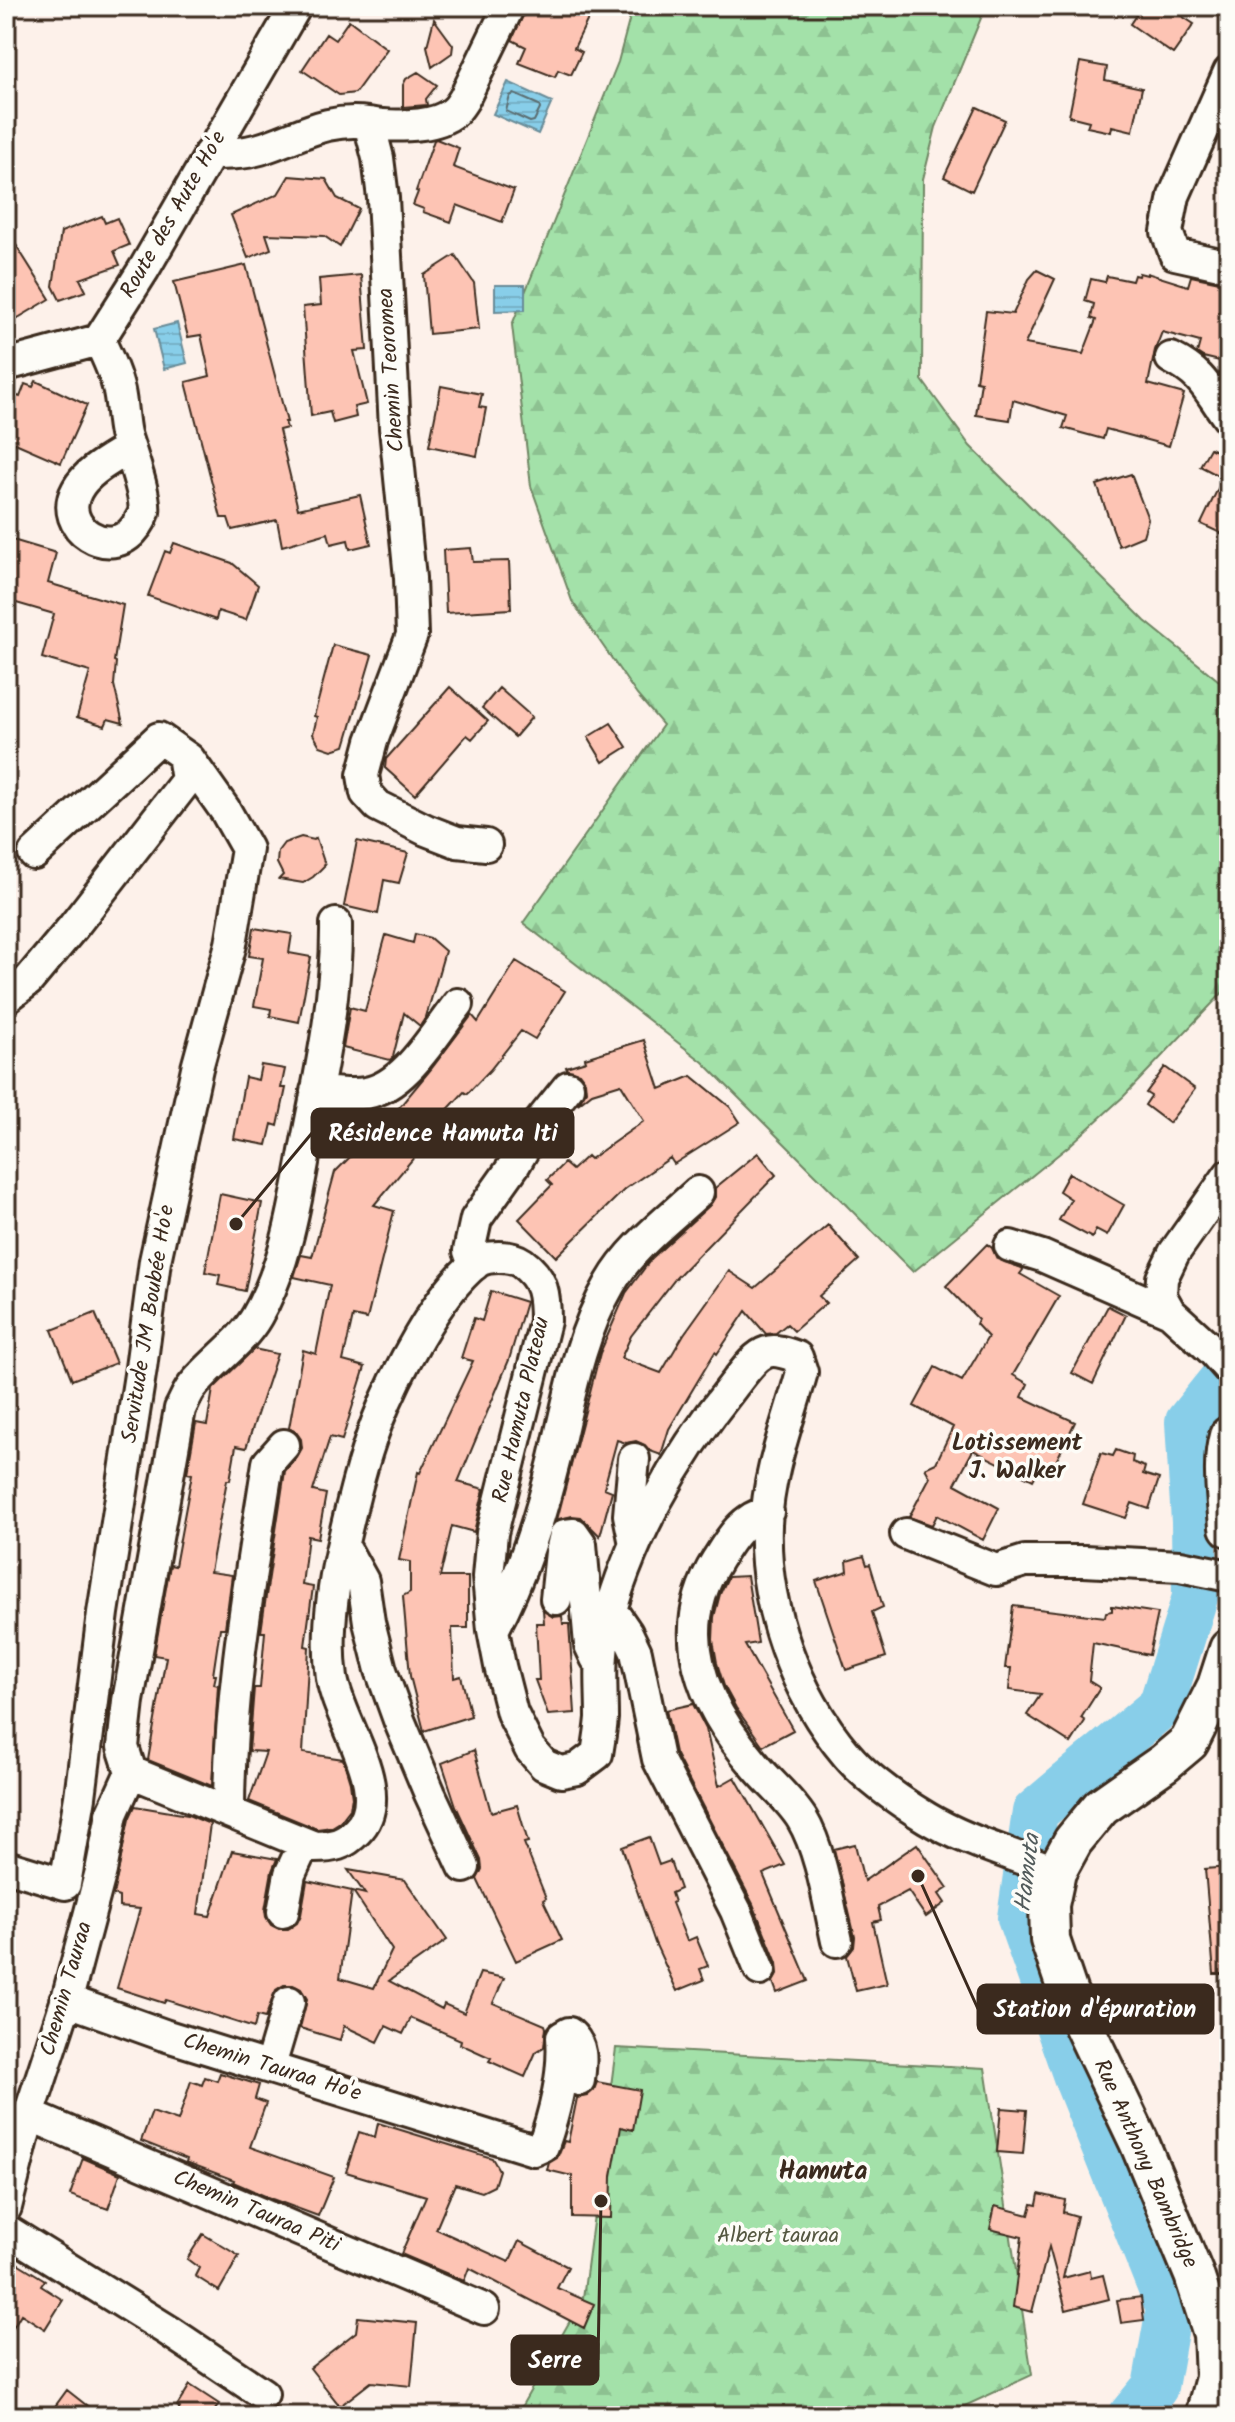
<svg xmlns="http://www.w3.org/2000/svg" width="1235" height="2422" font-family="Kalam,sans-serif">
  <defs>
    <pattern id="forest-firs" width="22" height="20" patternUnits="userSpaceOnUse" patternTransform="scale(2)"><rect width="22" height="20" fill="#a3e1a9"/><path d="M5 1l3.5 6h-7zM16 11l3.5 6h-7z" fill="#8dc191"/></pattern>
    <pattern id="water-rules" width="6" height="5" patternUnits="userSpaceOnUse" patternTransform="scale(2)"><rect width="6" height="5" fill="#88cee9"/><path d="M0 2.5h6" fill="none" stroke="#76b1c7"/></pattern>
  </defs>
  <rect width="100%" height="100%" fill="#fdf1ea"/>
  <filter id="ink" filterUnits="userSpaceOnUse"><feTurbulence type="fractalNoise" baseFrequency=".0125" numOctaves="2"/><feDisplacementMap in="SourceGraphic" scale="16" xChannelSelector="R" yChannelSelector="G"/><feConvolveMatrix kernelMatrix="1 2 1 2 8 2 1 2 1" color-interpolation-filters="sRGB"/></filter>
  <g filter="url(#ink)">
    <!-- forest -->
    <path fill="url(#forest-firs)" stroke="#6f8664" stroke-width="2" d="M633,6H986L936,127L923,179L922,380L970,446L1145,621L1229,689V986L1124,1096L1070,1145L913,1272L703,1062L523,923L663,725L637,695L572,601L531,486L512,325L618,62Z
      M616,2048L985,2068L1032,2375L943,2416H516L583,2298Z"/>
    <!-- water -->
    <path fill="url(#water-rules)" stroke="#698c98" stroke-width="2" d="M508,82L552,102L538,134L493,114Z
      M495,285H525V310L495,311Z
      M177,323L187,363L164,369L154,329Z"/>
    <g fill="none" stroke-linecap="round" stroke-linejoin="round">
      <!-- shore -->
      <path stroke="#5a6c6f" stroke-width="2" d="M514,94L539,105L540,109L534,121L530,122L506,111L510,96Z"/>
      <!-- river -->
      <path stroke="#88cee9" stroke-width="46" d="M1131,2416L1155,2387L1169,2309L1078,2082L1020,1918L1035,1812L1161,1706L1195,1597L1194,1522L1188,1422L1229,1371"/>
    </g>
    <!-- building -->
    <path fill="#fdc4b4" stroke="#3b2a1e" stroke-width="2" d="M527,6H566L585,15L584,17L588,19L574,48L582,52L571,75L558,70L555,77L519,63L526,47L512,40Z
      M1142,6H1166L1194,24L1173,54L1130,24Z
      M434,19L453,45L452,53L432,67L427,46Z
      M349,20L387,49L355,93L339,95L302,70L326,34L335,40Z
      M1080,62L1107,67L1105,80L1142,88L1133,131L1112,126L1111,132L1087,127L1089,121L1069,116Z
      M418,72L437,85L426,99L427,105L403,107V85L406,79Z
      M977,107L1005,120L972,191L944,177Z
      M436,139L459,148L453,167L514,190L502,222L457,205L451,222L423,212L424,209L413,205L418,192L416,191L434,140Z
      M289,176L326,179L337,198L359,209L340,247L324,236L266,234L271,249L248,258L231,215L278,194Z
      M102,216L105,223L117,218L129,245L114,251L120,265L80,279L86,291L60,300L53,286L61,232Z
      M6,229L50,299L6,325Z
      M455,255L474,283L479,329L429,334L424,275Z
      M246,265L287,422H285L287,428L279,430L298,509L360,495L371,544L350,549L348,540L331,544L328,533L282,546L277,520L232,530L228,518H221L186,382L210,376L201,335L188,337L174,282Z
      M1037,270L1055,279L1025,344L1083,354L1096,320L1091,318L1094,304L1085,301L1091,279L1105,282L1107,276L1132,281L1134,275L1138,276L1139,273L1147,275V273L1188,286L1191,276L1229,284V343L1224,362L1203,357L1197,353L1200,342L1162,332L1155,350L1148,384L1184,394L1169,446L1106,429L1103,439L1063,428L1067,416L1013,400L1010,420L976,415L981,382L976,381L986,311L1013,314L1029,279Z
      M361,275L367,350L354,351L367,404L354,407L356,417L333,423L330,412L311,416L303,307L321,305L319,279Z
      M36,381L87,405L61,463L6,439V392L20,397L25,384L33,387Z
      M441,386L482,394L479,407L486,408L477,456L429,446Z
      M1210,448L1229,458V537L1201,524L1223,478L1200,466Z
      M1131,474L1148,519L1143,536L1119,546L1097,485Z
      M6,538L56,553L48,583L123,605L114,661L116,662L114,685L123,723L108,719L105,726L77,717L90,672L42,658L54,614L6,600Z
      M174,543L232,563L258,585L246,620L218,611L216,620L148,596L165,551L170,553Z
      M471,548L473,562L509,561L511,609L446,613L443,550Z
      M333,645L372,655L345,746L332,750L320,746L313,734L317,717L314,716Z
      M450,687L488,721L472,739L467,735L415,795L385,768L386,759Z
      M499,688L532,717L515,737L482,708Z
      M611,723L627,747L603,762L588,737Z
      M301,837L314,840L316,838L325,865L313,877L303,883L279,879L283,875L277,863L278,851L284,843Z
      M357,841L408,853L399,883L384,880L378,914L344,906Z
      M254,928L292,934L289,953L311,957L299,1022L270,1016L271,1009L254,1006L263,958L249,956Z
      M415,934L430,938L445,951L426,1017L420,1026L404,1013L393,1057L390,1060L343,1048L350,1007L365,1011L386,935L413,943Z
      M516,961L565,991L535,1039L521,1031L490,1070L467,1094L464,1092L427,1132L432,1136L374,1205L394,1211L367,1319L353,1316L343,1361L365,1367L342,1440L330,1437L313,1491L326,1494L318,1538L308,1536L302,1585L313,1587L305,1646L309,1647L303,1753L343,1759L350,1782L352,1797L350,1809L340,1822L332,1827L317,1829L249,1801L266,1752L249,1751L254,1688H260L265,1632H261L266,1596L285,1471L297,1457L302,1448L301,1439L296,1432L289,1428L303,1350L316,1354L330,1285L294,1277L301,1255L312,1257L335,1172L350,1157L328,1139L347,1118L373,1139L432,1068L472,1015L478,1022Z
      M644,1040L660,1089L692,1076L730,1107L740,1122L674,1164L670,1158L625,1189L556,1257L519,1219L552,1185L547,1180L564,1163L572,1170L587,1156L590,1159L644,1121L621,1084L592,1093L578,1104L586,1091L585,1081L579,1073L567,1070L566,1067L586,1061L585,1058Z
      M261,1065L285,1069L281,1088H286L278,1126L272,1124L267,1145L234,1139L245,1077L258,1080Z
      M1165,1067L1195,1089L1169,1123L1145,1105L1151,1096L1146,1093Z
      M758,1153L776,1175L676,1278L631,1336L621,1358L661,1373L684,1334L729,1271L755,1288L828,1225L859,1260L819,1296L826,1303L794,1331L787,1324L776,1333L766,1334L746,1311L717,1354L715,1352L669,1429L661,1455L650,1451L645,1445L636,1441L626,1443L617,1440L604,1488L612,1491L600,1536L581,1517L572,1516L557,1520L600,1353L626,1293L652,1258L710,1205L715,1197V1188Z
      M1069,1173L1124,1205L1107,1236L1096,1230L1092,1238L1059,1220L1071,1199L1059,1191Z
      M220,1194L262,1203L245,1291L218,1285L220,1275L205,1272Z
      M987,1244L992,1248L997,1259L1022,1268L1023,1270L1020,1274L1059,1296L1013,1375L1028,1384L1022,1397L1075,1422L1050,1474L1039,1469L1033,1480L973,1450L955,1484L999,1508L983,1540L937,1515L932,1525L909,1517L930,1477L925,1468L936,1463L953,1427L914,1406L935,1367L962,1381L988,1337L976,1324L978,1319L946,1286Z
      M491,1291L526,1302L509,1360L458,1482L484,1489L474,1532L452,1526L440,1577H468V1628H452L454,1678L461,1676L471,1716L424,1731L410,1676L403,1596L410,1592V1562L399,1560L418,1472L420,1473L473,1361L461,1358L474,1318L482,1321Z
      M1108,1306L1126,1315L1093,1384L1072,1373Z
      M95,1313L116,1363L72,1380L52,1330Z
      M254,1349L277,1354L246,1448L236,1446L230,1480H227L210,1572L232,1575L225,1628H220L213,1675H216L214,1684L218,1685L212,1786L148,1760L166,1657L154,1655L170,1565L175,1566L192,1474L187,1473L196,1423L207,1425L213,1389Z
      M1116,1450L1133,1456L1132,1462L1145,1467L1143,1474L1159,1479L1149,1509L1132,1503L1126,1518L1083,1504L1101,1453L1113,1456Z
      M864,1556L867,1565L870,1564L883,1607L872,1612L886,1657L846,1670L816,1581L848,1571L847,1561Z
      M747,1576L758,1643L745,1645L793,1730L763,1746L736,1708L724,1686L717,1663L713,1640L714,1617L720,1594L728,1577Z
      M1013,1606L1105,1617L1106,1612L1112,1611V1606L1158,1613L1149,1655L1093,1643L1089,1681L1100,1688L1081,1718L1085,1721L1071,1743L1027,1715L1041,1694L1009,1690L1011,1668H1005Z
      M543,1610L553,1617L562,1616L563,1624H569L575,1713L548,1715L535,1680H539L536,1623H544Z
      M693,1704L706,1729L719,1786L735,1777L785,1865L763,1874L808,1981L777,1993L773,1982L778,1973L777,1963L753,1904L675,1753L666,1710Z
      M474,1750L491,1812L517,1805L528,1842L524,1843L546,1898L543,1900L562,1940L516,1961L477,1879L482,1869L481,1860L456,1806L442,1763Z
      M135,1806L188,1815L210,1824L198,1914L210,1916L232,1851L277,1859L272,1871L265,1910L266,1917L271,1925L279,1929H288L297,1923L301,1915L307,1881L352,1891L340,1978L374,1988L392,1950L353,1891L365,1894L348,1870L405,1880L447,1940L389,1981L442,2009L444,2004L464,2013L480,1973L504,1978L493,2003L545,2025L546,2028L544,2047L536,2052L525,2077L489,2061L491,2058L460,2044L461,2040L411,2018L403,2034L386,2026L378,2042L344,2026L340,2040L300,2028L307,1999L301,1989L293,1985H284L276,1990L265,2018L257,2016L254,2028L166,2000L164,2003L117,1988L140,1909L119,1907V1897L113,1895L129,1819Z
      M649,1837L659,1865L670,1861L680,1889L671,1893L674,1902L672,1903L687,1941L696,1937L708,1966L700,1969L704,1980L677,1991L655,1943L622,1847Z
      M855,1844L864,1881L917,1844L948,1888L939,1894L945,1903L926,1917L908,1891L878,1907L881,1920L873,1922L887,1984L856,1991L847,1956L854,1947L855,1937L834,1849Z
      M1229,1867V1974H1214L1205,1869Z
      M220,2073L259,2085L255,2099L266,2103L250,2147L334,2177L318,2216L272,2199L233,2182L234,2180L186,2162L187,2159L141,2141L152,2112L178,2121L191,2081L202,2085L205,2077L217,2081Z
      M597,2082L640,2090L633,2130L621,2127L612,2176L611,2218L572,2217V2176L547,2170L549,2163L557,2158L564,2141L568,2142L577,2098L587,2096L594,2090Z
      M1001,2108L1027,2110L1023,2154L997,2152Z
      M378,2123L492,2158L499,2170L494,2186L482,2192L455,2184L436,2229L509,2262L519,2241L568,2267L557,2288L594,2304L584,2328L469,2268L464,2281L401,2254L426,2196L346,2172L359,2132L375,2137Z
      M83,2158L120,2174L108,2209L70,2195Z
      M1039,2194L1065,2200L1063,2212L1077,2216L1063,2278L1090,2271L1091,2278L1103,2275L1109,2299L1066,2310L1049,2247L1032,2312L1013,2307L1022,2237L990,2229L995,2206L1029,2215L1032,2204L1037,2205Z
      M203,2234L239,2256L219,2291L195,2276L199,2268L187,2259Z
      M6,2256L45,2280L41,2286L63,2300L45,2329L21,2314L6,2339Z
      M1141,2297L1144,2320L1121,2323L1117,2300Z
      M358,2317L417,2323L411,2386L371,2382L340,2406L310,2368L356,2332Z
      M190,2385L219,2404L211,2416H175L180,2408L177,2406Z
      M67,2390L100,2416H48Z"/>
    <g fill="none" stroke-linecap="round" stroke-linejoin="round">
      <defs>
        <path id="minor" d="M1229,72L1174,196L1167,232L1175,254L1229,266
          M369,123C388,127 429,127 446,117C455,113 459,107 464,99L509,6
          M209,154C226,154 243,154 260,149C299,137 326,117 369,123L378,158L383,198L395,428L410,578L412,635L372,741L363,775L366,793L378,806L426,830L457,842L486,845
          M99,340C107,356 115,373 119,391C122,405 122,420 125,434C130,451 147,497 144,512C143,516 138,525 135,528C111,561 56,528 77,490C87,471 112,459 129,448
          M1171,358C1205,375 1208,391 1229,419
          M6,365L99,340L144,269L296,6
          M336,924C337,997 321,1069 307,1141C296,1199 287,1264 257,1316C241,1344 211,1362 192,1387C187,1393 184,1402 180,1409L128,1701L123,1747L131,1772L314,1847C333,1847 344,1845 357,1831C395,1794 339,1722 332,1678C326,1637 332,1592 341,1551C351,1508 361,1464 377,1422C395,1376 437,1294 476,1263C486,1255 511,1255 522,1263C544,1279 545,1296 545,1321L492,1533L488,1577L493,1630L500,1666L512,1713L530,1749L544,1765L561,1772L577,1769L597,1754C599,1742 601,1730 602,1718C602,1689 599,1661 605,1633C626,1543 676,1457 733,1386C742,1375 754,1356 767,1352C777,1349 788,1354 797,1357L802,1372C788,1423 768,1472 766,1525C763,1606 795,1694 847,1755C868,1780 899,1801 927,1818C967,1842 1014,1854 1056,1872
          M6,998L28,981L73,927L187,780L183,755
          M316,1091C332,1093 351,1096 366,1093C406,1086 434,1034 458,1004
          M1229,1175L1174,1253L1162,1278L1161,1296L1170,1312L1213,1351L1229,1369
          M1010,1246L1042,1256L1170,1312
          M474,1265L469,1251L476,1219L515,1164L539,1123L568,1087
          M634,1459L629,1515L635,1544
          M768,1512C743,1517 730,1539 717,1560C671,1633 703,1705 754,1764C769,1783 789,1798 802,1819C821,1850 829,1905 837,1941
          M906,1534L996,1570L1025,1561H1084L1180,1566L1229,1576
          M343,1545L363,1581L369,1622L381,1670L399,1720L430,1794L464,1867
          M556,1599L561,1552L565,1535L574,1534L581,1544L590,1645L596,1658
          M612,1611L627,1633L636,1652L658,1759L736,1911L760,1970
          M493,1630C522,1576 540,1518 555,1458C569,1400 579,1337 610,1284C631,1247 668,1220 698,1192
          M229,1811C229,1694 250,1579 268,1463L284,1445
          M6,1866L65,1884L80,1797L103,1613L141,1368L155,1261L197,1068L231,944L247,849L225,810L189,759L159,738L34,854
          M283,1912L290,1874L304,1844
          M66,2000L164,2035L534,2150L543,2146C555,2112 565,2074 562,2037L569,2033C584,2046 581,2062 579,2080
          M270,2066L289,2002
          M29,2115L484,2309
          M6,2207L29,2115L67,1999L101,1871L112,1814L131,1772
          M6,2230L169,2331L263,2394"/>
        <path id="major" d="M1229,1436C1221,1464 1227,1499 1229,1527
          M1205,2416L1215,2378L1213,2334L1194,2275L1139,2142L1068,1993L1050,1940L1049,1905L1056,1872L1073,1841L1101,1807L1164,1763L1189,1742L1217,1686L1229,1649"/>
      </defs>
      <!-- minor casing -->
      <use href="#minor" stroke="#3b2a1e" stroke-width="36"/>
      <!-- major casing -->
      <use href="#major" stroke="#3b2a1e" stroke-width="44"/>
      <!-- minor -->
      <use href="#minor" stroke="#fdfcf7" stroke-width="30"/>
      <!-- major -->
      <use href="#major" stroke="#fdfcf7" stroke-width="38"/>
    </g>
  </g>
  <g text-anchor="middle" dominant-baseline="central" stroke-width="7" stroke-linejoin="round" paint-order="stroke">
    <!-- street labels -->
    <g font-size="22" fill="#3b2a1e" stroke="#fdfcf7">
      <text transform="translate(174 215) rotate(-60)">Route des Aute Ho'e</text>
      <text transform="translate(392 370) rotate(-94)">Chemin Teoromea</text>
      <text transform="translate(149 1324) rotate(-81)">Servitude JM Boubée Ho'e</text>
      <text transform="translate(522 1410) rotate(-77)">Rue Hamuta Plateau</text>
      <text transform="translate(67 1989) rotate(-74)">Chemin Tauraa</text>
      <text transform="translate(272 2068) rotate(17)">Chemin Tauraa Ho'e</text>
      <text transform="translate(1145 2164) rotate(66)">Rue Anthony Bambridge</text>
      <text transform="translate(256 2212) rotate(23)">Chemin Tauraa Piti</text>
    </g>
    <!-- park labels -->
    <g font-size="22" fill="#555841" stroke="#fdfcf7">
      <text x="778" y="2236">Albert tauraa</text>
    </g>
    <!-- neighbourhood labels -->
    <g font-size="24" font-weight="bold" fill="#3b2a1e" stroke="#fdfcf7">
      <text x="1017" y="1443">Lotissement<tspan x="1017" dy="28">J. Walker</tspan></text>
    </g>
    <!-- water labels -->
    <g font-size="24" font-style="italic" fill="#525b5b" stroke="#fdfcf7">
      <text transform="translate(1028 1873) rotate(-83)">Hamuta</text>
    </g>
    <!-- quarter labels -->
    <g font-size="26" font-weight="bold" fill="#3b2a1e" stroke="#fdfcf7">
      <text x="823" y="2172">Hamuta</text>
    </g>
  </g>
  <!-- callouts -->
  <path fill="none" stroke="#3b2a1e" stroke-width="3" d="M236 1224L312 1133M918 1876L978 2009M601 2201L598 2360"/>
  <g fill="#3b2a1e" stroke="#fdfcf7" stroke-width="3">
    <circle cx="236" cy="1224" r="8"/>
    <circle cx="918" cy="1876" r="8"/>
    <circle cx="601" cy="2201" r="8"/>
  </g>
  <g fill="#3b2a1e" stroke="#3b2a1e" stroke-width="3">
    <rect x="312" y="1109" width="261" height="48" rx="8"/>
    <rect x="978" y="1985" width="235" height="48" rx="8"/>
    <rect x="512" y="2336" width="86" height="48" rx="8"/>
  </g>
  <g font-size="24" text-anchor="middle" font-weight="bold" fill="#fff">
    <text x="443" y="1141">Résidence Hamuta Iti</text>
    <text x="1095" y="2017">Station d'épuration</text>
    <text x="555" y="2368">Serre</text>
  </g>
  <!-- margin -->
  <rect width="1235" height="2422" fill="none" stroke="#fdfcf7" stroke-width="32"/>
  <rect x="16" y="16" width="1203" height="2390" fill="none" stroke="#3b2a1e" stroke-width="3" filter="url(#ink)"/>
</svg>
